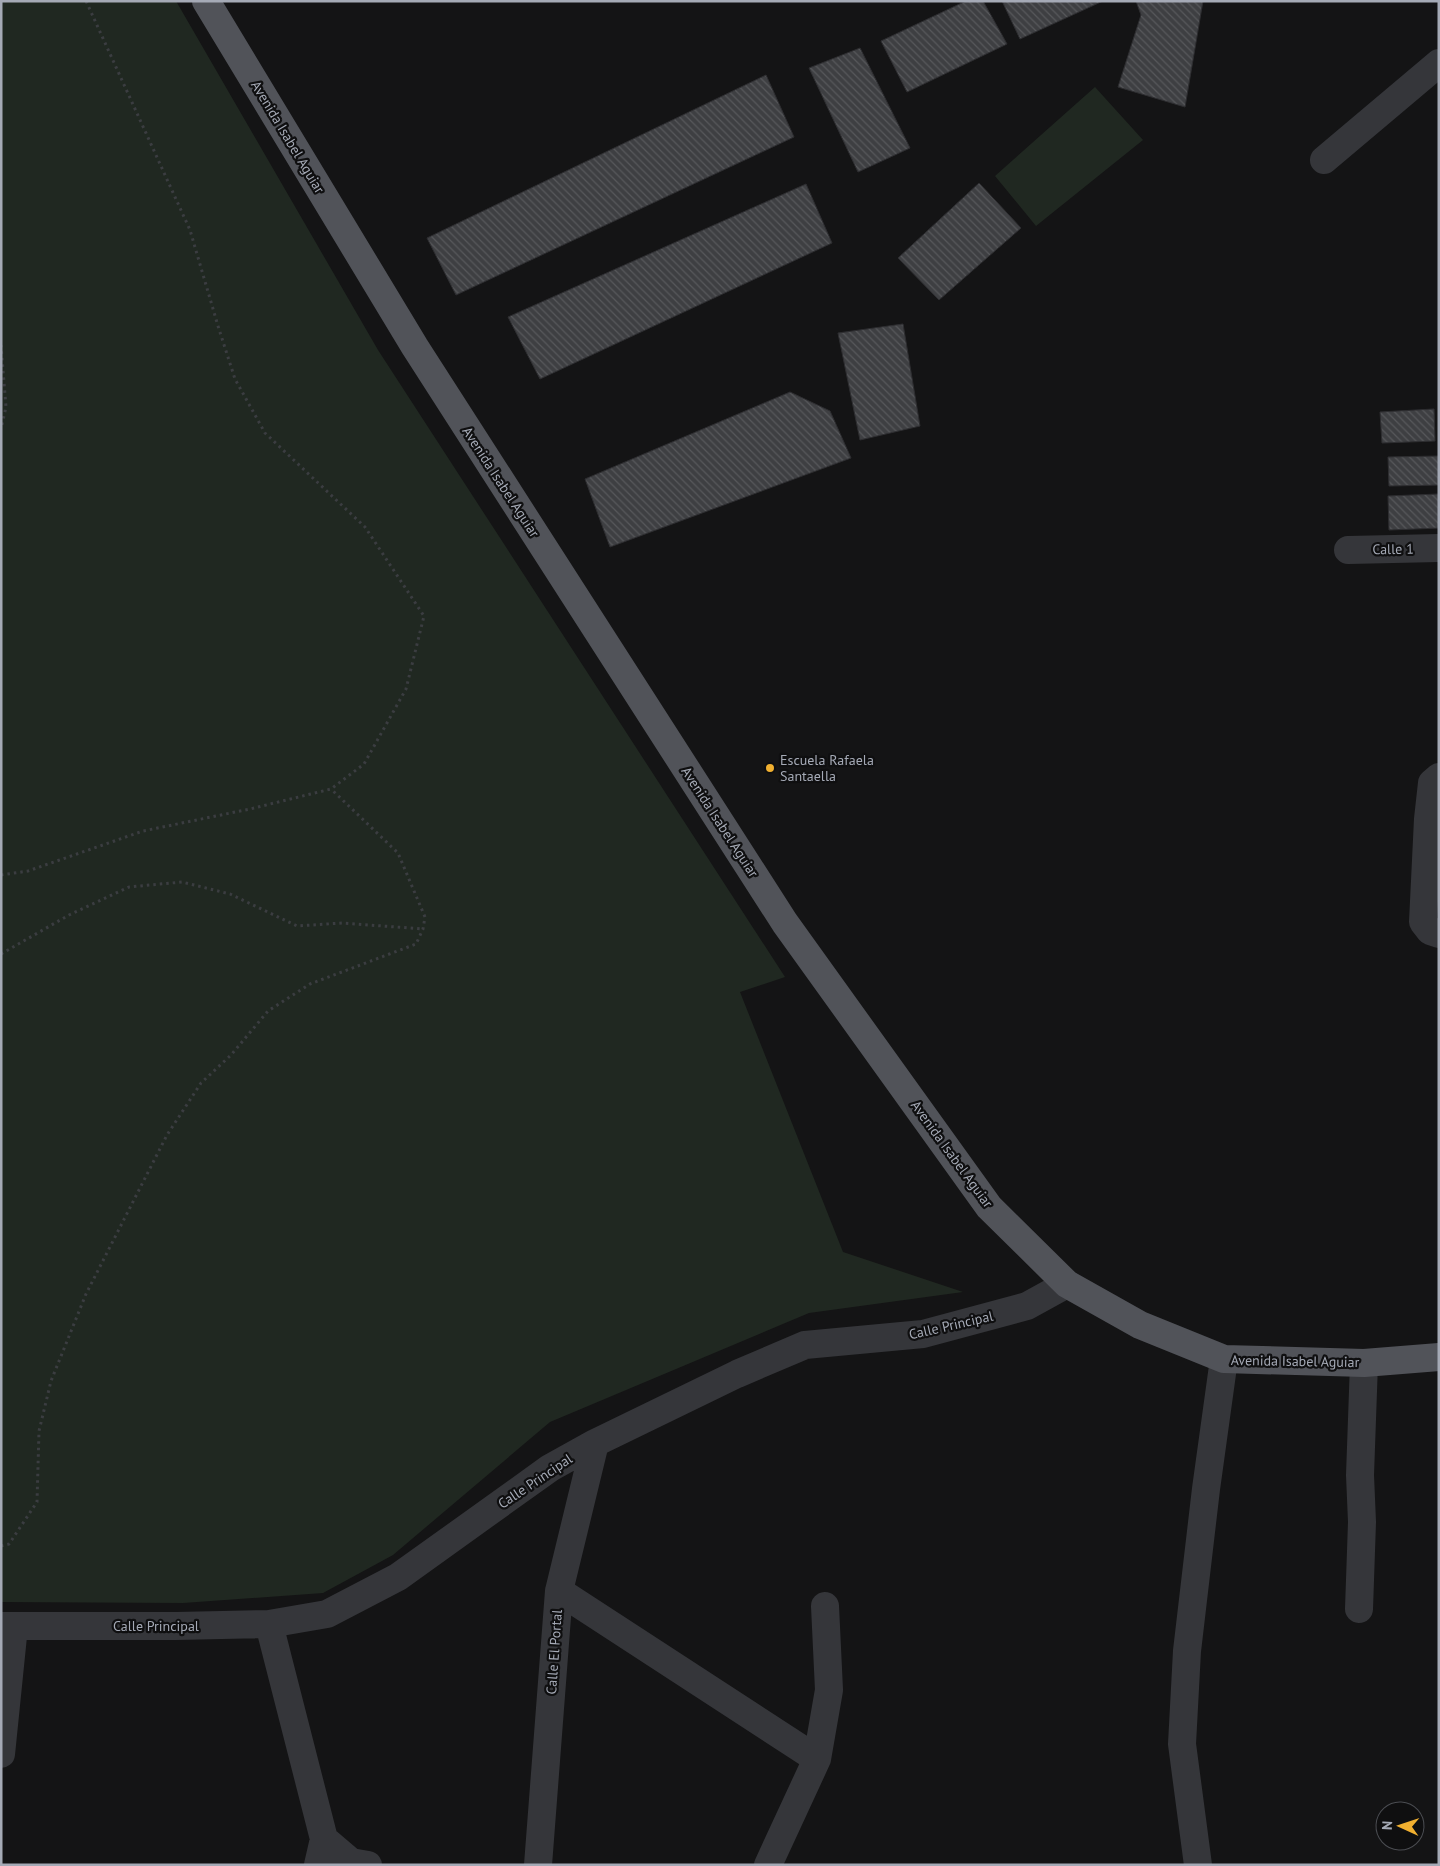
<svg xmlns="http://www.w3.org/2000/svg" width="1440" height="1866" font-family="'PT Sans',sans-serif">
  <defs>
    <pattern id="building-back-hatch" width="6" height="6" patternUnits="userSpaceOnUse" patternTransform="scale(1.25)"><rect width="6" height="6" fill="#3e3f42"/><path d="M-1 5l2 2M0 0l6 6M5-1l2 2" fill="none" stroke="#57585b"/></pattern>
  </defs>
  <rect width="100%" height="100%" fill="#141415"/>
  <!-- grass -->
  <path fill="#202821" d="M1,1H176L378,350L785,977L740,992L843,1252L963,1292L809,1313L550,1422L393,1555L323,1593L183,1603L1,1602Z
    M1095,87L1143,140L1036,226L995,176Z"/>
  <!-- building -->
  <path fill="url(#building-back-hatch)" stroke="#2e2e31" d="M966,1H983L1007,44L907,92L881,41Z
    M1002,1H1103L1020,39Z
    M1136,1H1203L1185,107L1118,87L1141,15Z
    M860,48L910,148L858,172L809,68Z
    M766,75L794,137L456,295L427,238Z
    M979,183L1021,228L939,300L898,258Z
    M806,184L832,243L540,379L508,317Z
    M903,324L920,426L860,440L838,333Z
    M790,392L830,411L851,458L610,547L585,479Z
    M1434,409L1435,441L1382,443L1380,412Z
    M1439,456V485L1389,486L1388,457Z
    M1439,494V528L1389,530L1388,496Z"/>
  <g fill="none" stroke-linecap="round" stroke-linejoin="round">
    <!-- path -->
    <path stroke="#3b3d41" stroke-width="3" stroke-dasharray="2.5 4" stroke-linecap="butt" d="M1,345L6,407L1,429
      M1,875L28,871L143,831L250,809L331,789L364,764L406,689L424,616L365,527L265,433L235,379L218,326L190,230L86,1
      M1,954L69,915L129,887L182,882L230,894L297,926L342,923L423,929
      M1,1546L9,1544L37,1502L39,1431L51,1381L86,1294L167,1135L201,1083L231,1055L268,1011L310,984L416,944L423,929L425,917L398,853L331,789"/>
    <!-- minor -->
    <path stroke="#35363a" stroke-width="28" d="M1324,160L1439,63
      M1348,550L1439,548
      M1439,777L1432,783L1428,819L1423,922L1430,931L1439,934
      M559,1591L817,1759
      M1359,1609L1362,1522L1360,1475L1364,1363
      M269,1624L324,1839L351,1862L368,1865
      M1,1626H176L269,1624L327,1614L398,1577L550,1468L595,1443L737,1374L805,1345L923,1334L1027,1306L1067,1284
      M1,1754L14,1626
      M318,1865L324,1839
      M538,1865L559,1591L595,1443
      M768,1865L817,1759L829,1690L825,1606
      M1198,1865L1182,1744L1187,1651L1206,1489L1224,1359"/>
    <!-- major -->
    <path stroke="#515359" stroke-width="28" d="M206,1L415,347L785,923L989,1207L1067,1284L1140,1325L1224,1359L1364,1363L1439,1357"/>
  </g>
  <!-- markers -->
  <circle fill="#f1b030" stroke="#0f0f10" stroke-width="2" cx="770" cy="768" r="5"/>
  <g text-anchor="middle" dominant-baseline="central" stroke-width="4.5" stroke-linejoin="round" paint-order="stroke">
    <!-- street labels -->
    <g font-size="14" fill="#a5aab6" stroke="#0f0f10">
      <text transform="translate(288 137) rotate(59)">Avenida Isabel Aguiar</text>
      <text transform="translate(501 482) rotate(57)">Avenida Isabel Aguiar</text>
      <text transform="translate(1393 549) rotate(-1)">Calle 1</text>
      <text transform="translate(720 822) rotate(57)">Avenida Isabel Aguiar</text>
      <text transform="translate(952 1154) rotate(54)">Avenida Isabel Aguiar</text>
      <text transform="translate(951 1325) rotate(-13)">Calle Principal</text>
      <text transform="translate(1295 1361) rotate(1)">Avenida Isabel Aguiar</text>
      <text transform="translate(535 1481) rotate(-34)">Calle Principal</text>
      <text x="156" y="1626">Calle Principal</text>
      <text transform="translate(554 1652) rotate(-86)">Calle El Portal</text>
    </g>
    <!-- poi labels -->
    <g font-size="14" fill="#a5aab6" stroke="#0f0f10" text-anchor="start">
      <text x="780" y="760">Escuela Rafaela<tspan x="780" dy="16">Santaella</tspan></text>
    </g>
  </g>
  <!-- border -->
  <rect width="1440" height="1866" fill="none" stroke="#a5aab6" stroke-width="5"/>
  <!-- north arrow -->
  <g transform="translate(1400 1826) rotate(273)"><circle r="24" fill="#0f0f10" stroke="#4b4d52"/>
  <path d="M0-4L9 19L0 12L-9 19Z" fill="#f1b030"/>
  <text y="-8" font-size="14" font-weight="bold" text-anchor="middle" fill="#a5aab6">N</text>
  </g>
</svg>
